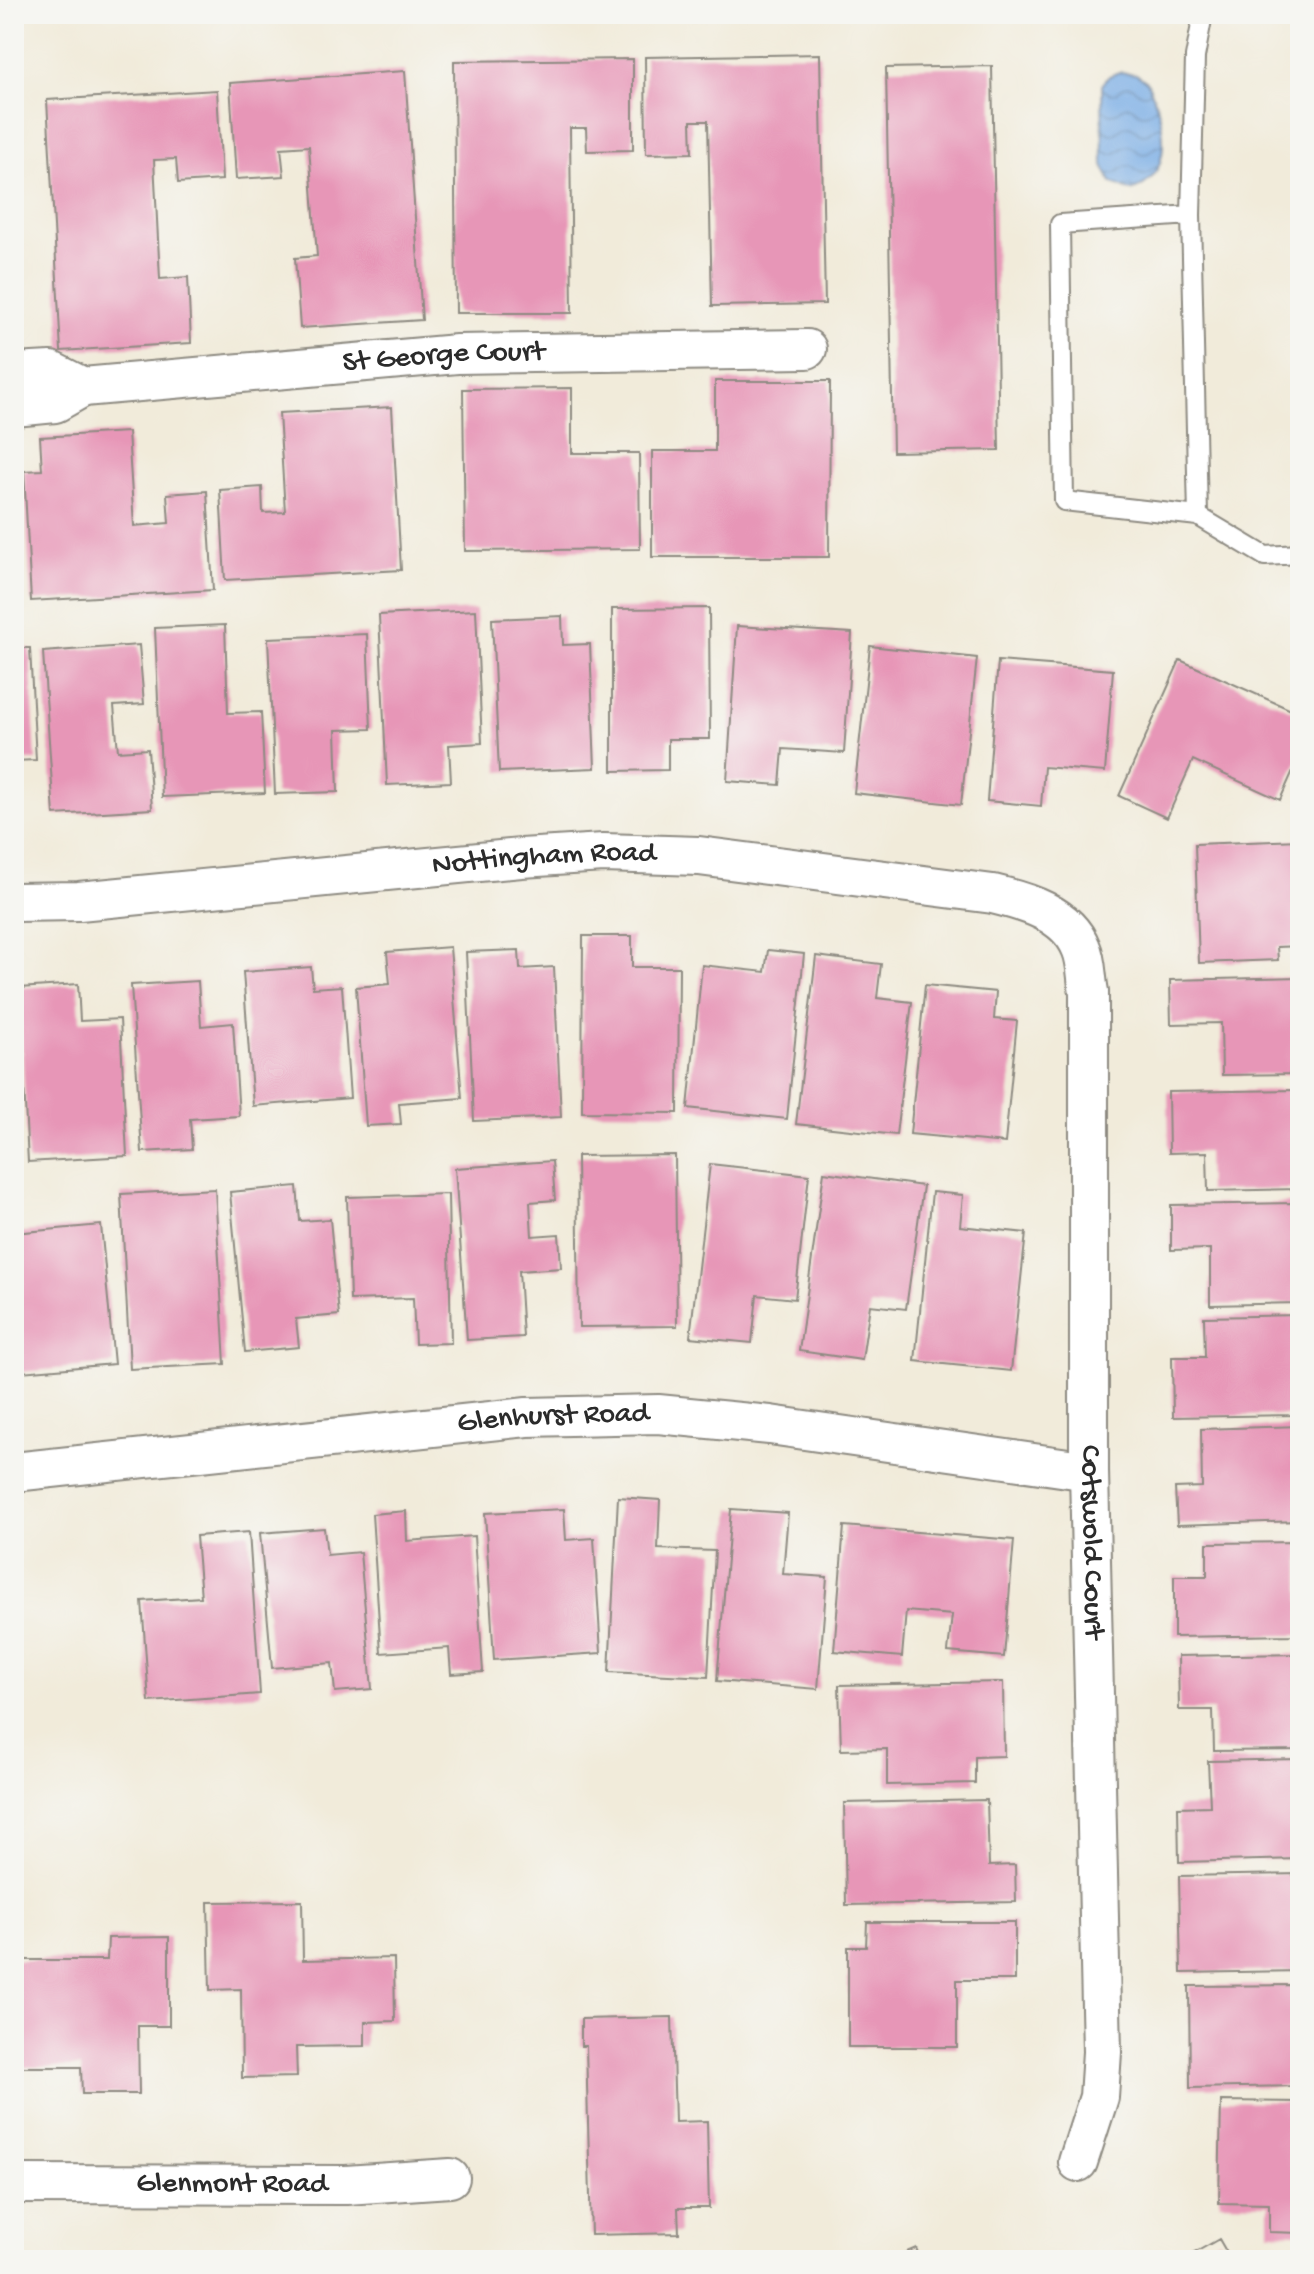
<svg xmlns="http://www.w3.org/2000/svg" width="1314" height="2274" font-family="'Gochi Hand',sans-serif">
  <defs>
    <pattern id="water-waves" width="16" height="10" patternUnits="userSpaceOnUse" patternTransform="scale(2)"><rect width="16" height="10" fill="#78ace5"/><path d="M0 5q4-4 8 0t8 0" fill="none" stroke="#638cba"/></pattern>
  </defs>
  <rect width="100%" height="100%" fill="#f6f6f2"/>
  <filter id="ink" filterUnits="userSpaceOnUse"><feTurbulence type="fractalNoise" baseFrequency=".0125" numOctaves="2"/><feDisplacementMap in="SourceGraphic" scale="16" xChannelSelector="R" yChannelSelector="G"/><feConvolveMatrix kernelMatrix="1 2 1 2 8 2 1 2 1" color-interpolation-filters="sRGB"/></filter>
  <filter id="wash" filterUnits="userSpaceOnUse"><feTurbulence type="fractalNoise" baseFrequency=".006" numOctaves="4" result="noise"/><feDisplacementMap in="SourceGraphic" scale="32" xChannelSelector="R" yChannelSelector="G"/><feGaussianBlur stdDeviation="1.8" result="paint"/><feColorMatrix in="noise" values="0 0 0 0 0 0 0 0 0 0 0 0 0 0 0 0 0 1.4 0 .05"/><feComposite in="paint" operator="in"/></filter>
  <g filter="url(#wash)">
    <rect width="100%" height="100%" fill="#f1ebda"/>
    <!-- water -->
    <path fill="url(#water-waves)" stroke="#526c88" stroke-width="2" d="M1119,72L1136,74L1147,82C1165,118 1177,175 1131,191L1111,182L1103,165L1102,85L1109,76Z"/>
    <g id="blocks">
      <!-- building -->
      <path fill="#e796b7" d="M820,54L825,304L712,306L708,121H691L692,153L646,154L645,57Z
        M633,59V150L587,151L586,128H570L572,313H456L454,61Z
        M992,66L999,450L893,452L886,68Z
        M405,71L422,320L300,328L295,258L317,256L309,146L281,148L284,176L236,179L230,83Z
        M217,90L222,180L178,183L176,159L154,160L160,279L188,277L191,343L61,351L47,100Z
        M715,381H830L829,557H652V451H715Z
        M572,388V453H639L640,549L465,551L463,389Z
        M392,407L401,570L225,580L220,490L262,487L263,513L285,512L279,413Z
        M128,432L134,526L169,523L167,494L207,491L213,590L31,601L24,471L42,470L40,437Z
        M709,608L710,739H668V770L612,771V609Z
        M476,610L482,743L449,745L451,782L387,785L379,615Z
        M562,616L563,645L590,644L595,768L499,772L492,619Z
        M225,625L228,713L261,712L265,793L162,797L155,628Z
        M737,626L852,633L844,753L783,749L780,785L727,781Z
        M367,634L371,729L336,730L338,792L275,794L268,638Z
        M139,645L144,704L114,706L118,751L148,749L152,809L54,815L43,652Z
        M870,646L977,658L961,805L854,793Z
        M14,648H30L36,760L14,761Z
        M1180,660L1300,714V755L1280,800L1193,760L1167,818L1119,796Z
        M998,661L1113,670L1105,772L1044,767L1041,806L987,801Z
        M1300,840V946L1277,947L1278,960L1199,963L1195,844Z
        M583,936H632V967H679L678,1113L582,1112Z
        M450,947L462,1098L399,1103L401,1124L366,1126L356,987L390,984L387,952Z
        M519,950L520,969L554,967L561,1117L474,1121L466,952Z
        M768,950L804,954L787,1119L688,1108L702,965L765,972Z
        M816,956L881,964L877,998L912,1002L896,1135L796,1124Z
        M311,967L313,988L342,986L350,1098L253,1106L243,972Z
        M1300,977V1074L1222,1075L1221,1023L1171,1024L1170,980Z
        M198,981L201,1026L233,1023L239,1116L190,1119L192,1149L142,1152L131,985Z
        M78,984L80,1021L120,1019L127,1156L28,1162L19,988Z
        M925,985L996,992L994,1019L1017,1021L1005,1143L910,1134Z
        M1300,1090V1189L1208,1191L1207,1152L1169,1153L1168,1092Z
        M675,1155L677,1326L579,1327L577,1156Z
        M552,1161L555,1200L530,1202L532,1236L559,1234L561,1268L519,1271L523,1337L467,1340L455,1168Z
        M710,1164L809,1175L795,1299L757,1295L752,1343L690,1337Z
        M824,1172L923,1186L906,1309L870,1305L862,1360L799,1351Z
        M297,1186L300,1221L330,1219L339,1315L296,1319L299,1347L245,1352L230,1192Z
        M215,1189L225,1364L130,1369L121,1194Z
        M932,1192L963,1195L960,1226L1026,1233L1011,1371L915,1361Z
        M448,1194L451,1343L415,1344L413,1298L350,1300L347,1197Z
        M1300,1203V1303L1210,1305V1249L1171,1250V1205Z
        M101,1225L114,1364L21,1372L14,1293V1233Z
        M1300,1315V1415L1173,1417L1172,1357H1205L1204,1317Z
        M1300,1426V1521L1177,1525L1175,1488L1202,1487L1201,1429Z
        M618,1497L660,1500L658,1549L715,1551L708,1677L609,1672Z
        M564,1509L566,1540L594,1538L601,1653L494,1660L485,1513Z
        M731,1509L788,1513L783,1574L827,1577L818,1689L717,1681Z
        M406,1511L407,1541L474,1536L483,1672L451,1674L449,1648L381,1653L372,1514Z
        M844,1526L1014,1540L1004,1657L948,1652L952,1615L906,1611L902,1657L834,1651Z
        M324,1528L327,1555L360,1552L372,1689L335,1692L332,1663L272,1668L260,1533Z
        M249,1532L260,1694L149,1702L142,1601L201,1597L196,1536Z
        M1300,1542V1635L1174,1637V1576H1207V1543Z
        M1300,1654V1750L1214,1751L1213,1710H1179L1178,1656Z
        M1003,1682L1004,1756L975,1757V1783L887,1785V1749L841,1750L839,1685Z
        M1300,1759V1859L1179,1862L1178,1807L1210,1806L1208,1761Z
        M987,1800L989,1866L1015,1865L1016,1902L846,1905L844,1803Z
        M1300,1874V1971L1181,1973L1179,1876Z
        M302,1901L303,1960L394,1958L395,2021L365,2022V2046L296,2047L297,2077L242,2078L241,1989L210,1990L208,1902Z
        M867,1922H1015V1980H957V2047H848V1947H866Z
        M169,1937V2026H138L139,2094H82L81,2067H14V1960H107L108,1938Z
        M1300,1985V2086L1190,2088L1189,1986Z
        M672,2017L675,2122L707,2121L709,2208H678L679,2233L591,2235L586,2046H581V2019Z
        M1221,2101L1300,2102V2233L1269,2232V2204L1219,2203Z
        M1219,2239L1231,2260H1182Z
        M916,2248L921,2260H888Z"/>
    </g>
  </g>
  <g filter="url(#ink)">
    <use href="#blocks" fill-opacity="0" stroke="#8e8b82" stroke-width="2"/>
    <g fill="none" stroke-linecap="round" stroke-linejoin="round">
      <defs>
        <path id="lane" d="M1203,14L1195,57L1191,215L1060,224L1064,501L1198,516L1265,556L1300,554
          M1191,215L1198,516"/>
        <g id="street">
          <path d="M14,373L51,371L83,387L55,403L14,407"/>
          <path id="s1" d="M83,387L457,354L807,349"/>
          <path id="s2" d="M14,902L79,901L521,858L604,853L699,856L993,894C1026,902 1067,913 1081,948C1087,961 1086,978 1089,992V1471L1102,2052L1099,2097L1078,2162"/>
          <path id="s3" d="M14,1472L527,1417L658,1414L770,1425L1089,1471"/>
          <path id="s4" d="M14,2184L346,2185L450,2178"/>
        </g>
      </defs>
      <!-- lane casing -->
      <use href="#lane" stroke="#8e8b82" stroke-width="22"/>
      <!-- street casing -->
      <use href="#street" stroke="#8e8b82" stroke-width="42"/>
      <!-- lane -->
      <use href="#lane" stroke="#fff" stroke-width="18"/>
      <!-- street -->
      <use href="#street" stroke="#fff" stroke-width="38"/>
    </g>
  </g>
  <g text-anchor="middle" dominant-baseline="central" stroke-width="6" stroke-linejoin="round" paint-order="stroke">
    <!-- street labels -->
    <g font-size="30" fill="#2b2b2b" stroke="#f6f6f2">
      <text stroke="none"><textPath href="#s1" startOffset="362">St George Court</textPath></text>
      <text stroke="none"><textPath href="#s2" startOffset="532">Nottingham Road</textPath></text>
      <text stroke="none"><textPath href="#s3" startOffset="542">Glenhurst Road</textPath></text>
      <text stroke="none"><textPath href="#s2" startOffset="1686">Cotswold Court</textPath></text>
      <text stroke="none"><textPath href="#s4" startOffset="218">Glenmont Road</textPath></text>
    </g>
  </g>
  <!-- margin -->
  <rect width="1314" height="2274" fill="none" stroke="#f6f6f2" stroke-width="48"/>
</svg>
